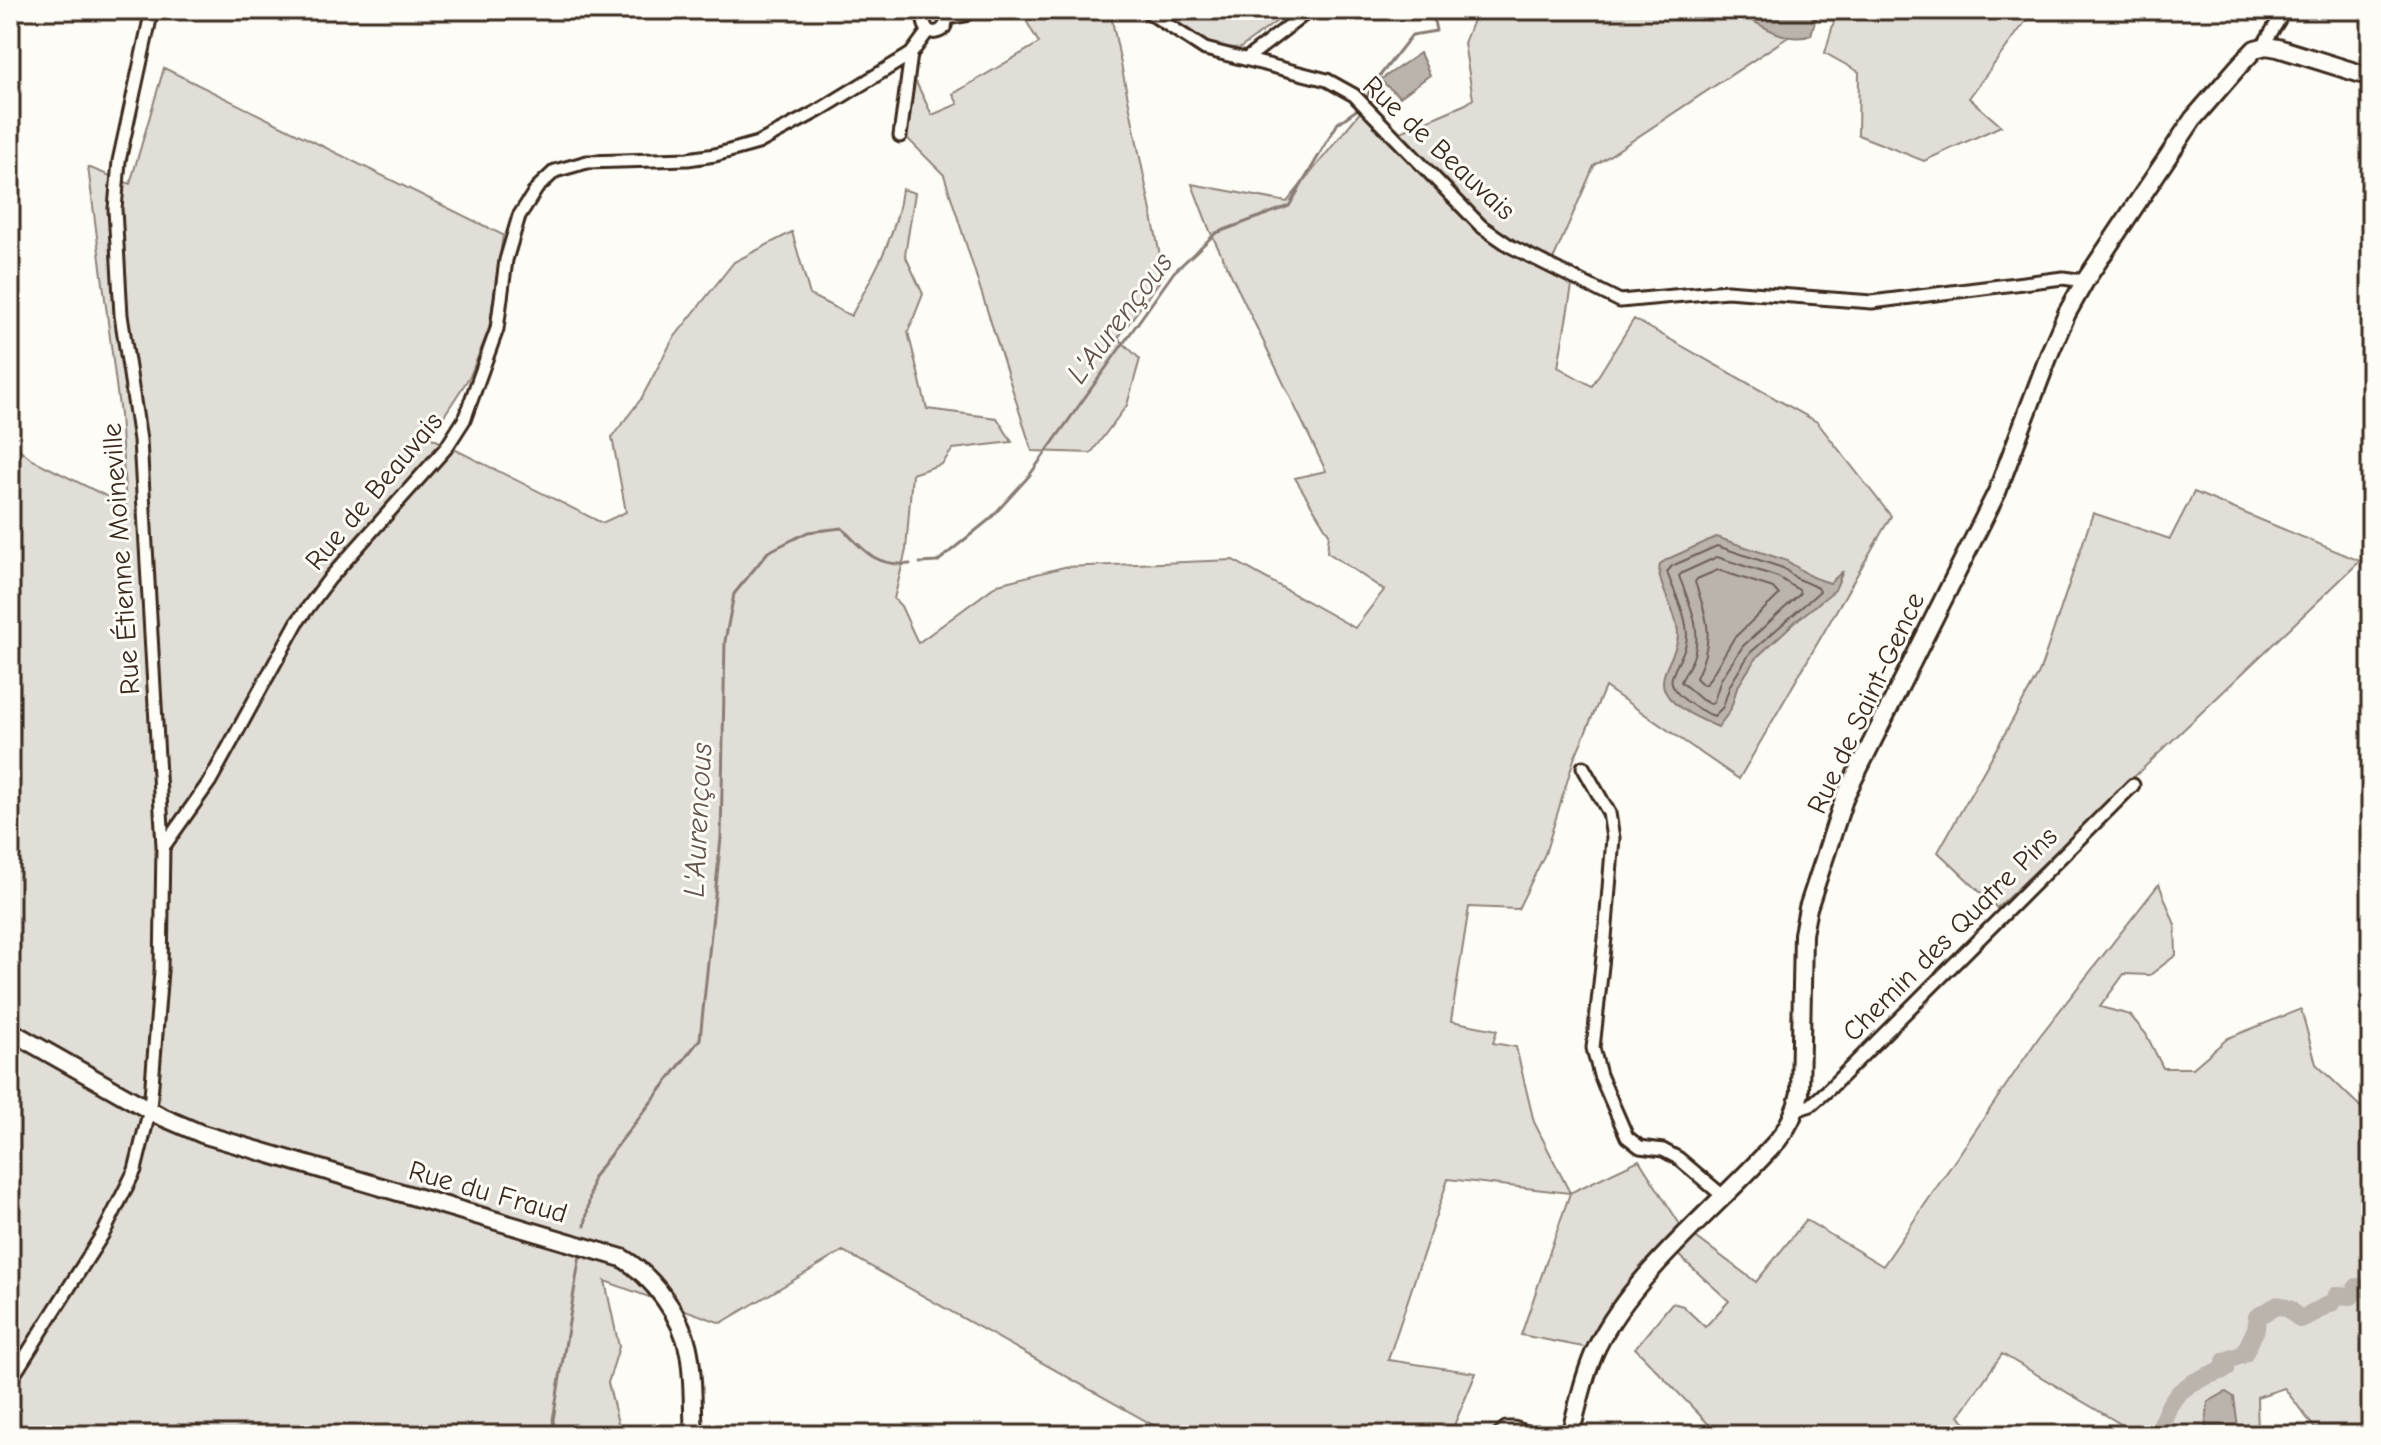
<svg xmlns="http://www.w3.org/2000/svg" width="2381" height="1445" font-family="'Comic Neue',sans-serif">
  <rect width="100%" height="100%" fill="#fdfcf7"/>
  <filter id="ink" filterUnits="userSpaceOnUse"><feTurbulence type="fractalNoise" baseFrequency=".0125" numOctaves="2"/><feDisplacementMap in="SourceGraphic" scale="16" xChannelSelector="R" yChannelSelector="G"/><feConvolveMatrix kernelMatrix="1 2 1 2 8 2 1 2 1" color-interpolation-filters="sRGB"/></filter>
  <g filter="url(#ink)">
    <!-- green -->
    <path fill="#e1ded7" stroke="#8e847a" stroke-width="2" d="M1020,10H1110L1164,275L1118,338L1140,359L1127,405L1091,453L1032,451L944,175L907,138L913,76L932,115L958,104L953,94L1039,43Z
      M1157,10H1292L1239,49L1210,44Z
      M1477,10H1829L1594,166L1548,271L1572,286L1558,367L1592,386L1634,319L1817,422L1891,516L1739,779L1605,687L1574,759L1545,854L1518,909L1469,907L1451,1021L1497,1030L1493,1043L1516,1047L1534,1122L1570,1193L1639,1160L1681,1226L1756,1282L1806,1220L1883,1266L2039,1037L2159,884L2175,925L2176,955L2150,975L2124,974L2100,1007L2130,1015L2146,1034L2163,1068H2193L2228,1038L2301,1009L2316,1064L2369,1115V1172L2371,1174V1435H2320L2284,1388L2257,1397L2258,1435H2124L2129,1429L2002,1354L1959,1416L1976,1435H1909L1901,1427L1894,1435H1719L1635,1348L1672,1303L1683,1306L1705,1327L1729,1301L1666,1244L1588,1348L1521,1335L1570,1193L1448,1179L1388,1360L1476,1373L1450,1435H1171L843,1251L721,1323L605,1281L619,1347L608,1383L621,1435H10V442L33,460L126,506L120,415L88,167L130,184L164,68L503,235L489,329L470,376L430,437L602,523L626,512L612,437L641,399L673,339L734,262L792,232L810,295L851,316C873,275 897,236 902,189L915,193L905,255L923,294L908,332L927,409L997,418L1012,442L953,449L942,464L912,474L906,550L894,599L901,606L918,643L998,584L1064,567L1233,560L1355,628L1384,590L1327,552L1329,534L1295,478L1326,471L1210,231L1192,184L1287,202L1361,111L1389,137L1466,104L1473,99L1464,43Z
      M1883,10H2034L1969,98L2001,126L1924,161L1858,135L1859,72L1825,53L1835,18Z
      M2194,492L2360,561L1997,908L1938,852L2039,673L2093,513L2170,539Z"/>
    <!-- water -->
    <path fill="#bbb4ad" stroke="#887d74" stroke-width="2" d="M1739,10H1814L1815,21L1811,35C1788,45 1758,23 1738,13Z
      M1420,53L1430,75L1400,97L1380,80Z
      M1716,537L1787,561L1812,577L1830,583L1843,571L1835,590L1796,621L1756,658L1737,688L1730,711L1718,727C1702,720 1675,709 1666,693C1655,675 1678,655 1678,635C1678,611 1655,584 1660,564L1668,559Z
      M2226,1392L2234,1397L2239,1435H2205L2208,1402Z"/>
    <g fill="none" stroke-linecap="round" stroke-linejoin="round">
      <!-- shore -->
      <path stroke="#6e6157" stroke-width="2" d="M1717,546L1783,568L1796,578L1818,588L1820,591L1750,653L1730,685L1723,707L1714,716C1701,711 1667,694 1672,677C1676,663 1686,653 1687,637C1687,613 1674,593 1667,572L1672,566Z
        M1717,557L1778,577L1799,590L1800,594L1743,646L1721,679L1714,701L1711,704L1702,700L1681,682C1684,674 1690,666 1693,658C1703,629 1689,603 1679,576L1682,573Z
        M1718,570L1773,588L1779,595L1734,638L1707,683L1703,685L1696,678C1715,638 1708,621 1695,582L1697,579Z"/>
      <!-- stream -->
      <path stroke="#887d74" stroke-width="3" d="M1366,100L1371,87L1412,35L1436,31L1432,10
        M920,563L937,562L990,519L1029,476L1174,272L1216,233L1289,206L1338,123L1358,109
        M585,1226L593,1177L700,1039L721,838L725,641L734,594L768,552L808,532L842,528C865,552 875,566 910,564
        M556,1435L553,1420L580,1255"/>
      <!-- river -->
      <path stroke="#bbb4ad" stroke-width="18" d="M2159,1435C2167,1403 2175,1389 2207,1376C2214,1373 2220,1372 2226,1369L2225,1361L2244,1354L2256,1329L2257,1317L2278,1305L2289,1309L2300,1319C2312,1316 2321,1307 2333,1302L2337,1295L2351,1296L2357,1287L2371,1290"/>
      <defs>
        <path id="street" d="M930,10L924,17C923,46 961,28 939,10
          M1145,10L1205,49L1327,80L1354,95L1481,226L1510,246L1620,301L1727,291L1872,302L2063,278L2085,281
          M946,18L965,15L972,10
          M2266,46L2267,39L2285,10
          M1246,59L1310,10
          M900,136L911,54
          M1583,767L1609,813L1613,838L1605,938L1593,1048L1600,1075L1627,1137L1640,1147L1663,1150L1678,1158L1723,1196
          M164,846L210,781L298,621L330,578L446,448L464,420L497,329L506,260L519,216L537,188L555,171L587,162L688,159L715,155L758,143L818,111L911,54L928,31
          M1796,1110L1811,1105L1828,1090L2133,785
          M10,1381L104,1232L135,1170L150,1109L161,971L163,846L140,440L121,315L115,209L119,161L152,10
          M1498,1435L1506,1428H1514L1536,1435"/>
        <path id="secondary" d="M10,1031L160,1116L202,1134L622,1258C653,1276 683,1318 689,1353C694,1380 692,1408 694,1435
          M1570,1435C1578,1406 1584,1374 1597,1347C1634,1271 1722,1204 1778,1140C1790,1125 1796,1111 1800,1093L1803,934L1808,908L1845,796L1997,492L2051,350L2067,313L2085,281L2193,119L2238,67L2255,49L2266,46L2278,48L2371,77"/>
      </defs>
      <!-- street casing -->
      <use href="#street" stroke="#3b2a1e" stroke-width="17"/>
      <!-- secondary casing -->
      <use href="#secondary" stroke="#3b2a1e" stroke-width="22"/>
      <!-- street -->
      <use href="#street" stroke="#fdfcf7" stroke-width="11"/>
      <!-- secondary -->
      <use href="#secondary" stroke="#fdfcf7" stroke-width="16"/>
    </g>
  </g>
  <g text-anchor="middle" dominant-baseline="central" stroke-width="6" stroke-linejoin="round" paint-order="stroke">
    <!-- street labels -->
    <g font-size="28" fill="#3b2a1e" stroke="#fdfcf7">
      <text transform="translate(1439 148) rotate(43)">Rue de Beauvais</text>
      <text transform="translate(374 491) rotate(-50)">Rue de Beauvais</text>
      <text transform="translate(121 559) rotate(-94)">Rue Étienne Moineville</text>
      <text transform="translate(1866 703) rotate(-65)">Rue de Saint-Gence</text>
      <text transform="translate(1950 934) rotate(-45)">Chemin des Quatre Pins</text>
      <text transform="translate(488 1192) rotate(16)">Rue du Fraud</text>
    </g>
    <!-- water labels -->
    <g font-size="30" font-style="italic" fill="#615349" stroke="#fdfcf7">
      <text transform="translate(1120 318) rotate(-53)">L'Aurençous</text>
      <text transform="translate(698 820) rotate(-87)">L'Aurençous</text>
    </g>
  </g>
  <!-- margin -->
  <rect width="2381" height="1445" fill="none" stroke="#fdfcf7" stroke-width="40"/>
  <rect x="20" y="20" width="2341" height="1405" fill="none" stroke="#3b2a1e" stroke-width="3" filter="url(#ink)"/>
</svg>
